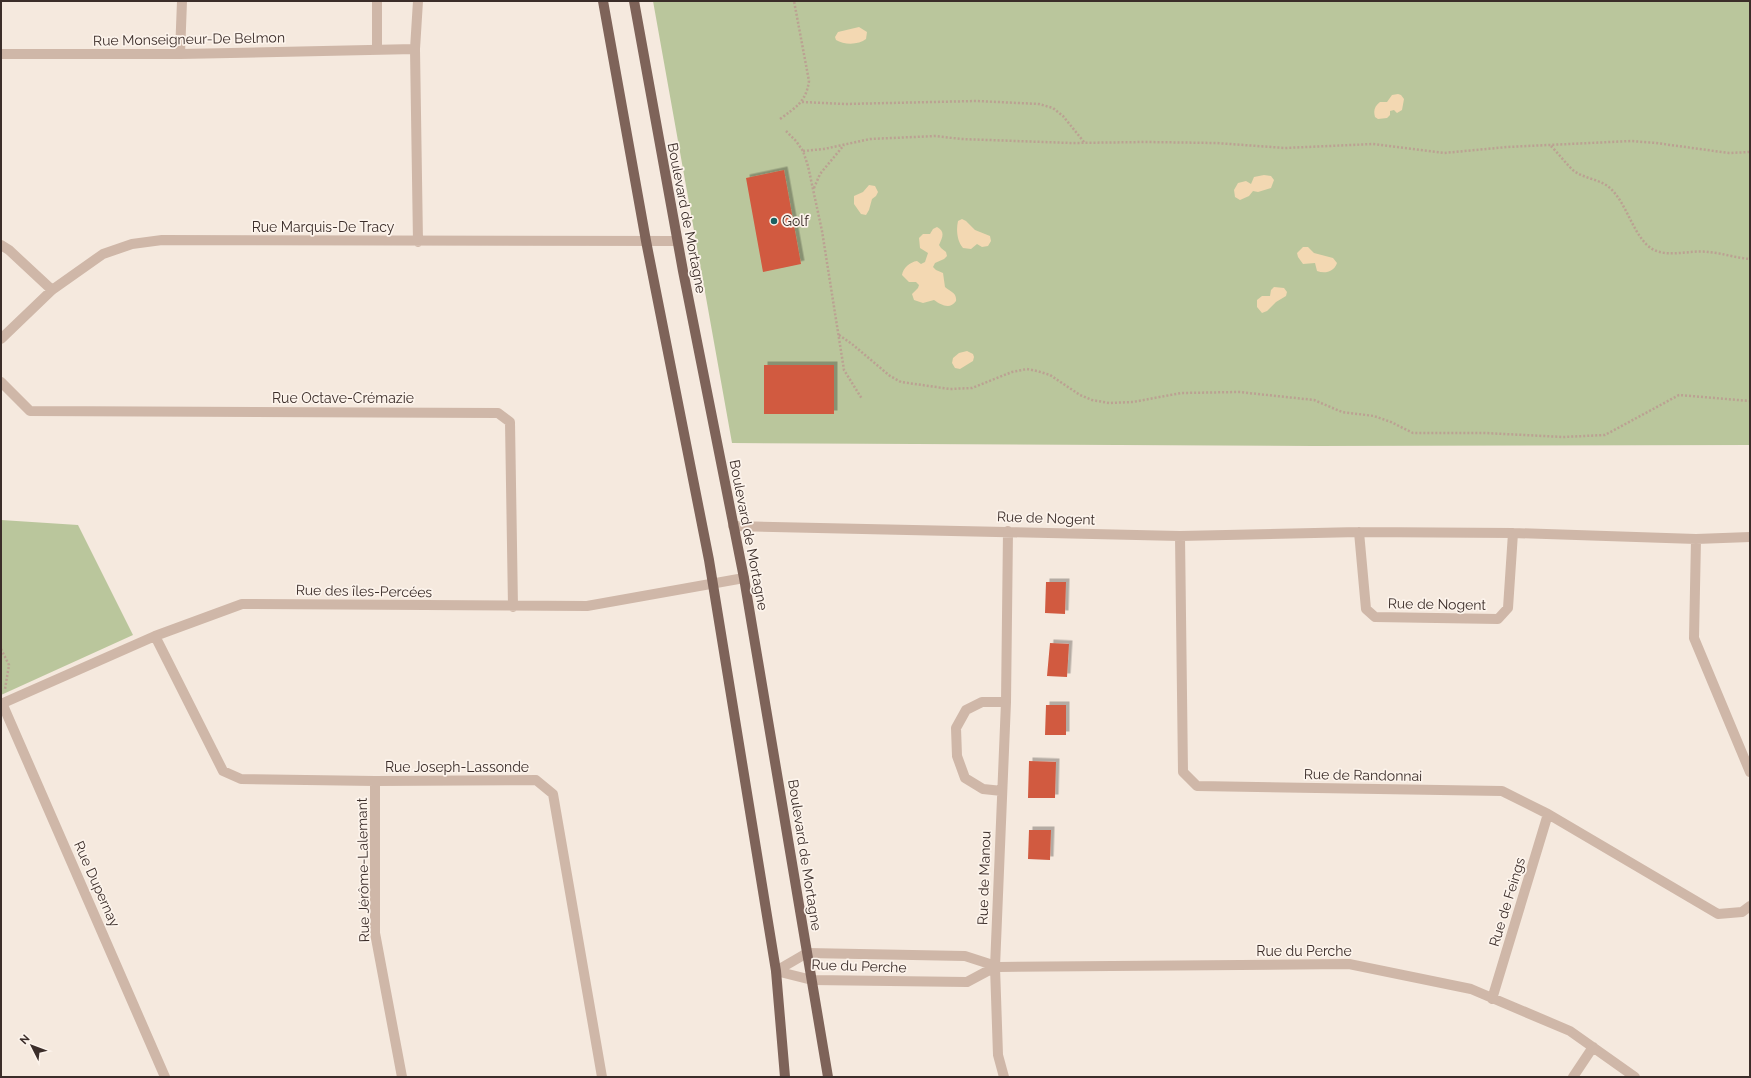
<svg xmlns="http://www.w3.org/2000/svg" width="1751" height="1078" font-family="Raleway,sans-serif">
  <defs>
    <filter id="shadow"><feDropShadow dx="3.5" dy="-3.5" stdDeviation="0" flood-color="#0004"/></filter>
  </defs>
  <rect width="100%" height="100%" fill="#f5e9de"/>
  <!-- green -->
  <path fill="#bac69c" d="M653,1H1750V445L1314,446L732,443Z
    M1,520L78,525L133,635L1,695Z"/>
  <!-- sand -->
  <path fill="#f3d8b2" d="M859,27L867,32L866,39C859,45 844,45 836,40L835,37L838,32Z
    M1398,94L1401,95L1404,99L1402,110L1397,113L1394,110L1390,111V115L1387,118L1378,119L1375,117C1373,110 1375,106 1380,102H1387L1392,95Z
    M1264,175L1271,176L1274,180L1271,188L1258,192L1253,191L1249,196L1240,200L1235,197L1234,190L1238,183L1246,181L1251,184L1254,177Z
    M869,185L875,186L878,192L876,196L872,199L869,210L866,215L861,214L854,204V196L863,192Z
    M962,219L966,221L975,230L990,236L991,241L988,246L982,247L977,244L971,249L963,248C957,241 956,230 958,221Z
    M937,227C946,232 942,238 939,245L941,248L946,252L947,256L944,259L935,263L933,267L936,270L943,273L945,287C950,292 957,292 956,301C950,310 941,305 934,300L923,303L914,300L912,294L918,288L919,285L916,282H909L902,275C903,268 910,262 917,261L921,264L925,262L928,253L920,248L919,238L923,234H930L933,229Z
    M1303,247H1308L1314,253L1333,258L1337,263C1334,272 1325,274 1317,271L1315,263L1303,264L1298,257L1297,253Z
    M1274,287L1284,288L1287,292L1286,296L1276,302L1267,311L1262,313L1257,307V300L1262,296H1270L1271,290Z
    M967,351L973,354L974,357L973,361L960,369L955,368L952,363L953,358L959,353Z"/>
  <!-- building -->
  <path fill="#d15a40" filter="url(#shadow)" d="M784,170L801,264L763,272L746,178Z
    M764,365H834V414H764Z
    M1046,582H1066L1065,614L1045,613Z
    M1050,643L1069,644L1067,677L1047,676Z
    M1046,705H1066V735H1045Z
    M1029,761L1056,762L1055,798H1028Z
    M1029,830H1051L1050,860L1028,859Z"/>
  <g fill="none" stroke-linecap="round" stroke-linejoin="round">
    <!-- path -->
    <path stroke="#bba192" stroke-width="2.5" stroke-dasharray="2 2" stroke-linecap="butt" d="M802,102L845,104L977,101L1039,104L1053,108L1063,116L1084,142
      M780,119C796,107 806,102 809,81L794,1
      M786,131L796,141L803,151L808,166L822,231L844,370L862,399
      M1551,146C1559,154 1566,164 1574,171C1585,179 1600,179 1610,188C1626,203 1631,228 1646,244C1662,261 1689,249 1708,252C1722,253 1736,258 1750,259
      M803,151L824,149L870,139L936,136L961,139L1071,143L1146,142L1216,143L1285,148L1373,144L1444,153L1507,147L1631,141L1656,143L1729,153L1750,152
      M814,188L820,174L844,145
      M839,335L852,344L890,376L901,382L950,389L972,388L1012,372L1027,369L1037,371L1050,375L1080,395L1092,400L1109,403L1133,402L1181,393L1239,392L1314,400L1342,412L1374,416L1391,422L1413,433H1485L1563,437L1605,435L1679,395L1750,401
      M1,649L9,665L5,689"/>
    <!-- minor -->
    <path stroke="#cfb7a8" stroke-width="10" d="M415,49L418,1
      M377,50V1
      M1,54H180L415,49L418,242
      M180,54L182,1
      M1,245L9,250L52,290
      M1,339L52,290L103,254L132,244L162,240L677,241
      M1,382L30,411L498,413L510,422L513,607
      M733,526L1180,536L1359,532L1513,533L1696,539L1750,537
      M1359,532L1366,609L1375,617L1498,619L1508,608L1513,533
      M1180,536L1183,772L1197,786L1502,791L1548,814L1718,914L1742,912L1750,906
      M1696,539L1694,638L1750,772
      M155,636L223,771L241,779L375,781L536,780L553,794L602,1077
      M2,703L165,1077
      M1,704L155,636L242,604L587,606L744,578
      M375,781V933L402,1077
      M1002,791L983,789L965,778L957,756L956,728L966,710L982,702H1006
      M776,971L807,953L965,956L999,967L1349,964L1471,989L1570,1031L1635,1077
      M776,971L812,980L967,982L995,967
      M1492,999L1548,814
      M1004,1077L998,1055L995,967L1006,702L1008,531
      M1573,1077L1593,1047"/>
    <!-- major -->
    <path stroke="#7e6359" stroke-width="10" d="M603,1L646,241L709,560L776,971L785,1077
      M634,1L683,271L744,578L828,1077"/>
  </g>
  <!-- markers -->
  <circle fill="#1a6061" stroke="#fcf3eb" stroke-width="1.5" cx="774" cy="221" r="4"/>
  <g text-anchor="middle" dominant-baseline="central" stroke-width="3.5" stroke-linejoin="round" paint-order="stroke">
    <!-- street labels -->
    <g font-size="14" fill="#3b2d29" stroke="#fcf3eb">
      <text transform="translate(189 39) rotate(-1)">Rue Monseigneur-De Belmon</text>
      <text transform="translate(687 218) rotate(79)">Boulevard de Mortagne</text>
      <text x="323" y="227">Rue Marquis-De Tracy</text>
      <text x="343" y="398">Rue Octave-Crémazie</text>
      <text transform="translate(1046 518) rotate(2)">Rue de Nogent</text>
      <text transform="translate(749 535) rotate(79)">Boulevard de Mortagne</text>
      <text transform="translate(364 591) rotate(1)">Rue des îles-Percées</text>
      <text transform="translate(1437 604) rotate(1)">Rue de Nogent</text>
      <text x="457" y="767">Rue Joseph-Lassonde</text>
      <text transform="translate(1363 775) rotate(1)">Rue de Randonnai</text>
      <text transform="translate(805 855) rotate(81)">Boulevard de Mortagne</text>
      <text transform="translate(363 870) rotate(-91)">Rue Jérôme-Lalemant</text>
      <text transform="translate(984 878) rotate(-88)">Rue de Manou</text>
      <text transform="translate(97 884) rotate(66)">Rue Dupernay</text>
      <text transform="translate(1507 902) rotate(-73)">Rue de Feings</text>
      <text x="1304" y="951">Rue du Perche</text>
      <text transform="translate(859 966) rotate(2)">Rue du Perche</text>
    </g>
    <!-- poi labels -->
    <g font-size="14" fill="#3b2d29" stroke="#fcf3eb" text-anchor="start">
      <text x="782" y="221">Golf</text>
    </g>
  </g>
  <!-- border -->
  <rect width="1751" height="1078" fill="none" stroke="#3b2d29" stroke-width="4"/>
  <!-- north arrow -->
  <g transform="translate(32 1046) rotate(312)" stroke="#fcf3eb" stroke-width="3" paint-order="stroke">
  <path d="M0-3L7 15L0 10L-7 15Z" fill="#3b2d29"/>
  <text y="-6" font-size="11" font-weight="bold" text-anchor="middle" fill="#3b2d29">N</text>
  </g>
</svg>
